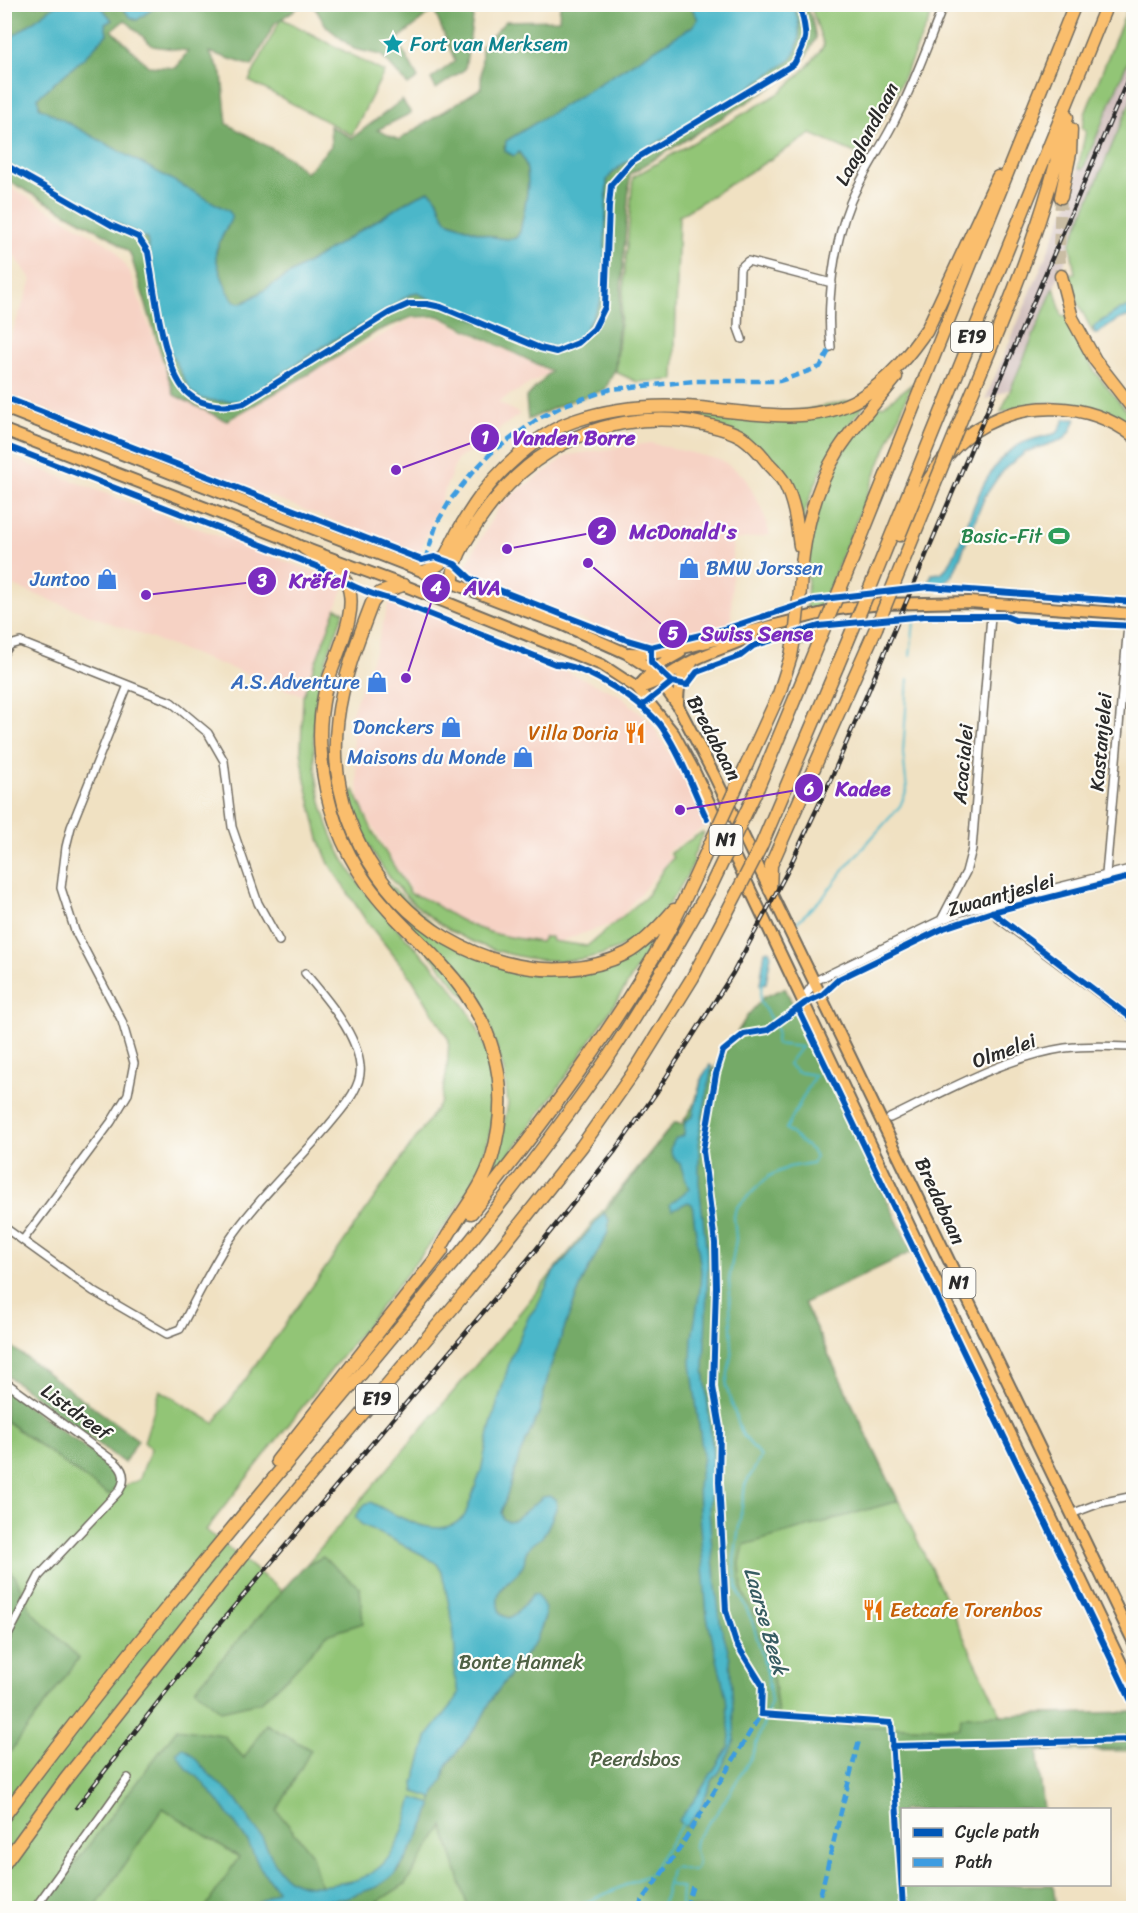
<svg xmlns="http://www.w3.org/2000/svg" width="1138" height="1913" font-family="Sriracha,sans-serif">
  <rect width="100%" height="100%" fill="#fdfcf7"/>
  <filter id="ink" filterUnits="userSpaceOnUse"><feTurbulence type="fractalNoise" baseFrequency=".0167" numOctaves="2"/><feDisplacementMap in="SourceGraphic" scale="12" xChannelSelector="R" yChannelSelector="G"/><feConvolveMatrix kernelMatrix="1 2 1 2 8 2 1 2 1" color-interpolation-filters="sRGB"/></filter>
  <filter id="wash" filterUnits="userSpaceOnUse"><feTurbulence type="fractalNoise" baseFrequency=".008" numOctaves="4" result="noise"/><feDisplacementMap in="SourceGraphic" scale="24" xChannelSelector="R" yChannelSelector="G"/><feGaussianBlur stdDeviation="1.35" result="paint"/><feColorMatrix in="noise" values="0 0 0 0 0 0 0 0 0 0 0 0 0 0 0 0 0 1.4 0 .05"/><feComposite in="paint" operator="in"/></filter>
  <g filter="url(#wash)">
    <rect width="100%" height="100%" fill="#f0e1c2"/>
    <!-- built -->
    <path fill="#f6d2c4" d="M5,184L114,248L130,273L174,395L227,422L331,362L412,319H440L550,372L498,402L520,414L457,460L419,554L5,394V351L32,280L5,243Z
      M650,443L721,460L744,476L763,511L770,535L733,540L731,625L651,644L628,639L462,572L501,503L568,455Z
      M4,455L335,580L344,587L307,684L304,696L5,583Z
      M391,595L620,695L652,724L711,823L666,852L671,858L615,923L557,942L552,941L551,937H544L541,942L499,936L460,920L428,899L413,894L395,866L360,803L350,717L376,649Z"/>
    <!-- industrial -->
    <path fill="#d1bfbe" d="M1133,49V96L1068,248V254L1010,389L985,400L1073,192L1078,168L1083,169Z"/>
    <!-- green -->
    <path fill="#92c576" stroke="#5e7850" stroke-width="1.5" d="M810,5H936L897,92L862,156L811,134L679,216L674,380L637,382L616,372L633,177L778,94C796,79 811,65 824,45Z
      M1129,5H1133V49L1083,169L1078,168L1086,130L1082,128L1085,114Z
      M281,18L384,72L352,135L249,81Z
      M1133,96V307L1120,309L1094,326L1092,331L1079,305L1069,274L1075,273L1070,244Z
      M1054,287L1062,316L1067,315L1073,332L1095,372L1133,419V429C1102,415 1073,399 1038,403C1025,405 1013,409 1001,412Z
      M912,384L832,581L803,646H801L807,601L809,547L822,494L845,448L878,406H883Z
      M870,397C839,437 816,472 802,522L794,495L748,440L642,417L633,413L673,411L763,418Z
      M336,608L344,612C336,635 324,660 319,685C309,738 313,795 336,845C359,894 399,929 435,968C507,1046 512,1122 456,1211L206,1530L283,1592L504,1332L674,1123L682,1124L748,1015L785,988L804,1303L1001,1715L962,1716L1133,1720V1751L1037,1750L1043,1809L902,1810V1884L1055,1908H5L4,1420L107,1494L139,1480L151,1449L144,1442L160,1390L214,1423L322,1273L441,1102L447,1070L449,1040L411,977L367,922L329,864L319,839L305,780L301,750L303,696Z
      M354,790L373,832L411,894C434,900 441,910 460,920C486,934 512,938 541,942L544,937H551L552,941L587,946L646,897L664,868L673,858L670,853L702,832L704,833L693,857L694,862C677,897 653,932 617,949C589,961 557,963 527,958C438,942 374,883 349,796Z
      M334,805L341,806L367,865L461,950L568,973L653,942C604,1024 549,1103 491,1179L489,1178L500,1144L508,1104L504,1071L490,1027L377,890L358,862Z"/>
    <!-- forest -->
    <path fill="#75aa67" stroke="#506a49" stroke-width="1.5" fill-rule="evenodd" d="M560,4L690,5L698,19L693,26L504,147L509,154L519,152C536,172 524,208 520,232L516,238C499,243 465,227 447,221L442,216L438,200L429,191L413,198L245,302C241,303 240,304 236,302C228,298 216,263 216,255C216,245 225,233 229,224L42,109L37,102L38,97L84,58L107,34L105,24L112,20L100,5H120L130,17L137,20L158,5H302L275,23L252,66L209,52L222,74L227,124L289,158L306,173L331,146L330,126L352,138L402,100L411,113L377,130L399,140L481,88L482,46L506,21L559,20ZM125,20L153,46L188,51L176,68L148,66L112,30Z
      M17,5H56L5,42L4,8Z
      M313,5H475L465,69L436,89L431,79L455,61L434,10L397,40L418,78L408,85L381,55L354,49L327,27Z
      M793,5H805L812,19L816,38L806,57L782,81L630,174L615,369L605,390L568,402L528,420L526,398L551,371L439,316L412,317L377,331L331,361L226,421L174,395L130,253L110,237L5,179L4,163L147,239L184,377L191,392L217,401H243L288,369L332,341L370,321L409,295L417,293L536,346L572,343L583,333L593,318L604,279L607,180L610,175L799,24Z
      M785,988L912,1252L804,1303L898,1501L744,1545L740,1563L742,1589L752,1610L774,1683L779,1721L855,1726L960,1728L961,1716L1133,1712V1748L1037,1751L1044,1809L902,1810V1884L1053,1885L1056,1908H468L443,1826L405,1884L368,1908H205L239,1857L163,1808L95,1908H41L177,1729L223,1735L244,1758L266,1724L311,1750L277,1811L311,1853L322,1890L396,1873L400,1869L426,1822L435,1793L443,1779L445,1770L448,1764L479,1723L493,1697L537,1639C539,1630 546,1622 545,1611C544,1607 540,1602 539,1597L530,1598L515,1615L508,1618L500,1614C491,1586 510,1585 522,1567C526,1562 523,1559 524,1554C527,1545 535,1543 541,1537C548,1530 557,1509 555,1499L533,1505L521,1517L508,1523L503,1519L501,1513L520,1454L539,1413L550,1368L573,1305L583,1280L608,1232L609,1220L604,1213L674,1123L682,1124L695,1103L702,1077L707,1070L712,1073L748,1015L764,997Z
      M5,1342L138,1440L124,1463L5,1374Z
      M5,1389L114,1469C121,1475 119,1480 117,1488L108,1495L5,1420Z
      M323,1557L360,1588L363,1623L327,1635L289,1676L260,1702L221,1711L195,1689L303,1567Z
      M5,1567L15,1576L32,1612L79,1658L5,1759Z"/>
    <!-- water -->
    <path fill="#4cb7c9" stroke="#3c717a" stroke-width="1.5" d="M56,5H100L112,20L105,24L107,34L84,58L38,97L39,107L229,211L232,216C228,228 219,239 216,251C214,259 228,298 236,302C240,304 242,303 245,302L413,198L429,191C441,197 439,212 447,221C464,227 500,243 516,238L520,232C524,208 536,172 519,152L514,156L505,151L506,141L693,26L698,19L690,5H793C801,23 802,41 792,59C760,81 728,102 695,122C673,135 619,160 607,180L604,279L600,304L583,333L572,343L557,347L536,346L417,293L409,295L370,321L332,341L288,369L243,401H217L202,399L191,392L170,351L147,239L5,163V42Z
      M120,5H158L137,20L130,17Z
      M1133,307V315L1118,320L1097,334H1094V326L1120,309Z
      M1065,419H1076L1070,432L1064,439L1026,452L1007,467L998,477L985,496L953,575L944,583H928L932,574L941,573C952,564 956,550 962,537C974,506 986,465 1017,446C1029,438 1044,437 1057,433Z
      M769,950L771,955L766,983L760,984L765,951Z
      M710,1065L712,1067L699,1135V1183L708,1263L704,1368L713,1455L709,1509L712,1550L720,1622L730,1658L735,1740L720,1771L712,1781L700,1809L686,1827L678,1821L695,1799L729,1746L730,1736L726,1697L707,1617L699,1514L698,1485L703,1457L691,1363L692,1338L700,1289L701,1271L692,1204L688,1202L672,1210L670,1204L689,1189L680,1164L672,1155L670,1149L675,1139L684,1135L685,1122L693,1116L702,1077Z
      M604,1213L609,1220L608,1232L583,1280L573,1305L550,1368L539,1413L520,1454L501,1513L503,1519L508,1522L513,1521L543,1497L550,1496L555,1499L557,1506C553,1516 548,1529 542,1537C538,1541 531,1543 528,1549C523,1555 526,1560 523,1566C511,1584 491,1585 500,1614L508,1618L515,1615L533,1594H537L545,1609V1616L537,1639L493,1697L479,1723L448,1764L445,1770L443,1779L435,1793L426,1822L406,1859L396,1873L377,1887L348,1897L308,1904L285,1902L269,1908H250L277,1890L259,1866L248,1842L224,1808L199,1778L188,1770L176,1753L183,1747C193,1755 200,1764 208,1773C217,1782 227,1790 235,1799C243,1810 251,1822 259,1833C270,1849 275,1876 297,1883C313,1889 330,1885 347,1882C392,1874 402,1837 413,1798L432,1804L433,1798L415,1792L414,1783L428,1735L456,1700L459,1693L454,1675L455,1652L453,1624L442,1572L437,1564L425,1556L361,1524L355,1517L365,1504L370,1502C397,1515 440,1545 465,1515L481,1471L490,1428L511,1357L529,1316L537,1306L552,1275Z"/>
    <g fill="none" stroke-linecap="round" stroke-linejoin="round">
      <!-- stream -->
      <path stroke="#4cb7c9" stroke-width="2" d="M910,656L914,622
        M795,924L824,896L846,867L900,806L907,790L903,753L908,679
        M574,1908L650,1874L683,1823
        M649,1908L663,1903L668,1884
        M681,1908L682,1888L668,1884L671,1870L675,1867L692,1871L696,1869L698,1862L694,1847L695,1840L719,1810L752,1756L771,1702L767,1672L752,1621L737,1588L734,1561L745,1485L761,1457L742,1434L726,1386L732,1350L729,1280L736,1239L734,1216L736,1208L769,1176L789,1167L812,1163L816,1157L812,1151L786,1129L815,1075L797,1072L788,1064L801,1047L776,1044L777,1030L760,1001L762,983"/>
    </g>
  </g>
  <g filter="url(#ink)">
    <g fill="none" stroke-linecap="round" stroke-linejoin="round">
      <!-- motorway-tunnel -->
      <path stroke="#c9bda4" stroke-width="12" stroke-dasharray="12 6" stroke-linecap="butt" d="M1061,197L1059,250L1061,276"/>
      <defs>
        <path id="minor" d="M742,339L738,328L740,268L748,261L832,283
          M831,347C826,304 834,243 850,203C863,172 884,144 898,114C916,79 929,41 944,4
          M4,653L10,645L20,642L171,702L208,733L224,761L232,827L258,903L279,941
          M1106,874L1129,613
          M988,904L998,918L1134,1020
          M941,920L966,872L972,849L992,604
          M803,999L815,981L941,920L968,910L1134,868
          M890,1118C944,1092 1005,1057 1065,1048C1087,1045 1108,1046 1130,1047
          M4,1227L93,1291L167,1334L180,1329C195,1301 209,1272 226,1245C255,1201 295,1165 329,1125C342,1109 363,1087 360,1066C357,1033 325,997 305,973
          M23,1240L111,1122L128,1094L134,1063L122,1021L75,931L61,888L66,847L71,827L128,685
          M4,1381L115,1462C125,1471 126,1480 119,1491L39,1576L4,1643
          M1071,1514L1100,1503L1134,1496
          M975,1744L1134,1740
          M35,1908L128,1778"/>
        <path id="primary" d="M4,408L504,603L561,624L626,653L652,670L678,706L714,775L1134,1643
          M4,430L281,537L304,548L403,585L602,665L637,688L674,734L694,771L916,1240L1038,1490L1134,1690
          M629,653L651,654L692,646L839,609L881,604L969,602L1134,614
          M637,688C659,685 676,668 696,659C715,650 734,645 753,635
          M637,688L657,666L680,653
          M678,706C678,688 679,677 692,663"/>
        <path id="motorway" d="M1061,197L1070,153L1071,129
          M1061,276L1072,318L1095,360L1134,410
          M926,332L998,177
          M967,405C1007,310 1046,218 1067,117
          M900,535C916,498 940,454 974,431C1023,399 1088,401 1134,436
          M304,548C318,557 337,567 346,582C362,610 332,661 325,691C321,710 319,735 321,754C325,802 340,846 368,885C389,915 418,938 442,965C493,1019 513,1085 492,1157C481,1195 452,1221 437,1256
          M850,565L1075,4
          M424,572C430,569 436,567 440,563C446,557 450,547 454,539C460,527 467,516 475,504C496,472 537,434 574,421C611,408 648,405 686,407C743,410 808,429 860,398C889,380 910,354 929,326
          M453,582C452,561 465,542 476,525C496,495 520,469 550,451C596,423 650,413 703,424C716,427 731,430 742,437C751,443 761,454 768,463C774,469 781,477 785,484C795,504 797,525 800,546
          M403,585L380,593L372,603C349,663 326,723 340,788C349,830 369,868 398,900C453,959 552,991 627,953C644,944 661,925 674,910
          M870,588L1107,4
          M800,590C802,541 813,491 839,449C856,423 877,401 896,377
          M747,764L779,694L791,656
          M758,787L808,667
          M761,846L837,667
          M770,890L771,865L876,628
          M471,1213C543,1124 612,1032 668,932C680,910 690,888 700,866
          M277,1461L442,1251
          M4,1816C114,1668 233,1527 351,1386C441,1278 532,1169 611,1053C647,999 679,943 711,886
          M4,1864L65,1780L250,1546L466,1292L582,1146L636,1069L693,977L725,916"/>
      </defs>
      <!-- minor casing -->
      <use href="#minor" stroke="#706b60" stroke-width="10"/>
      <!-- primary casing -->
      <use href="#primary" stroke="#706b60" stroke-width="14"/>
      <!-- motorway casing -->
      <use href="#motorway" stroke="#706b60" stroke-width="15"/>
      <!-- minor -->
      <use href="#minor" stroke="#fff" stroke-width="7"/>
      <!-- primary -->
      <use href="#primary" stroke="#fabe6d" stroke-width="10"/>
      <!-- motorway -->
      <use href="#motorway" stroke="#fabe6d" stroke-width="12"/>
      <defs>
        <path id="rail" d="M77,1807L209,1636L530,1257L615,1151L656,1093L733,973L786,874L831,779L1134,65"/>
      </defs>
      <!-- rail casing -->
      <use href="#rail" stroke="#2b2b2b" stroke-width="4.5"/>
      <!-- rail -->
      <use href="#rail" stroke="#fdfcf7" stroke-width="2" stroke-dasharray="7" stroke-linecap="butt"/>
      <defs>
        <path id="motorway-bridge" d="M876,628L967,405
          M791,656L796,628L800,590
          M808,667L850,565
          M837,667L870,588
          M700,866L747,764
          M711,886L758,787
          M725,916L761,846"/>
      </defs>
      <!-- motorway-bridge casing -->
      <use href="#motorway-bridge" stroke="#706b60" stroke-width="15" stroke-linecap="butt"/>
      <!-- motorway-bridge -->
      <use href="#motorway-bridge" stroke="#fabe6d" stroke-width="12"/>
      <!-- quiet -->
      <path stroke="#3d9ce1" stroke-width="4.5" stroke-dasharray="9 4.5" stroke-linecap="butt" d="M425,560L437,523L451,499L471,474L491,453L539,418L567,404L611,389L695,381H780L820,367L831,347
        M637,1908L680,1848L761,1714
        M686,1908L693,1885
        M817,1908L859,1740"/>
      <defs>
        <path id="cycleway" d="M4,164L113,226L138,237L148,252C154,285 163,377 191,396C205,407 228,407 244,403L389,313L409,304H427L441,307L540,348L556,352L578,343L594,329L605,307L609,206L611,185L632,161L794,64C809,38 807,35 800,6L798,4
          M4,397L422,560L435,557L455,564L471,579L627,640L651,647V662L672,682
          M4,445L316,566C341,580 365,594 394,600L555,664C584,664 647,704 663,729C681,755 693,790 707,819
          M651,647L725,629L814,600L928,587L1134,602
          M641,707L672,682L687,685L697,672L740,656L753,646L819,626L924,616H1005L1015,620L1134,626
          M992,912L1134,1020
          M798,1008L1134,1707
          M892,1746L1134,1740
          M903,1908L891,1723L761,1714L762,1685L736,1643L726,1611L719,1482L720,1428L713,1387L716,1287L715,1243L703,1151L716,1074L723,1051L744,1034L768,1030L805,1003L822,995L839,979L944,928L992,912L1134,876"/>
      </defs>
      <!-- cycleway casing -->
      <use href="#cycleway" stroke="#fdfcf7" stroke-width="10"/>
      <!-- cycleway -->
      <use href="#cycleway" stroke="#0057b8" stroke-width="6"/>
    </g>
  </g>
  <!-- icons -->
  <defs>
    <symbol id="sight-bare" viewBox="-9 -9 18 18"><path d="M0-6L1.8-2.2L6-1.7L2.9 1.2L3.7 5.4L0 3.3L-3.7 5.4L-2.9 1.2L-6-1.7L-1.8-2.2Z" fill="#0f9aa8" stroke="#fdfcf7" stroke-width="2.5" paint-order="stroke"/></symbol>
    <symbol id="stadium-bare" viewBox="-9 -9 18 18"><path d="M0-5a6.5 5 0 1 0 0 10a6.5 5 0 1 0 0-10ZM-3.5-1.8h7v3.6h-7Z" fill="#2e9e5b" stroke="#fdfcf7" stroke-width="2.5" paint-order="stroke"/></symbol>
    <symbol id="shop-bare" viewBox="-9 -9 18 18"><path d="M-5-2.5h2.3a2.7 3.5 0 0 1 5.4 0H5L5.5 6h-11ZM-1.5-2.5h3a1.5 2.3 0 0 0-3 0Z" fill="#3f7fe0" stroke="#fdfcf7" stroke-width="2.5" paint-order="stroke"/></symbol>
    <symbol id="restaurant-bare" viewBox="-9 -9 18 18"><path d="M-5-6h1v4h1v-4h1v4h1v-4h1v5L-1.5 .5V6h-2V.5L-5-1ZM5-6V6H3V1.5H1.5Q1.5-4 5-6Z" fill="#e8710a" stroke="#fdfcf7" stroke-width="2.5" paint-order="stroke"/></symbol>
  </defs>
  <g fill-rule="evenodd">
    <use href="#sight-bare" x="378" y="29" width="30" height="30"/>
    <use href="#stadium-bare" x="1044" y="521" width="30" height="30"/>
    <use href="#shop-bare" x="674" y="553" width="30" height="30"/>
    <use href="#shop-bare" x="92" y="564" width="30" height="30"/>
    <use href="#shop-bare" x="362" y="667" width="30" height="30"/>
    <use href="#shop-bare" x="436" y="712" width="30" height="30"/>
    <use href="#restaurant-bare" x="620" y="718" width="30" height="30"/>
    <use href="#shop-bare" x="508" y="742" width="30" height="30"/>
    <use href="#restaurant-bare" x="858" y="1595" width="30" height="30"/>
  </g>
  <g text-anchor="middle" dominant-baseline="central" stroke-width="4.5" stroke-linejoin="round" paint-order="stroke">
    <!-- shield labels -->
    <g fill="#fdfcf7" stroke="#6a6a68" stroke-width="1.5">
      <rect x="951" y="322" width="42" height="30" rx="4.5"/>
      <rect x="709.5" y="825" width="33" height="30" rx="4.5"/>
      <rect x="942.5" y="1268" width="33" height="30" rx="4.5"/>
      <rect x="356" y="1384" width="42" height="30" rx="4.5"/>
    </g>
    <g font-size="18" font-weight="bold" fill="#2b2b2b">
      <text x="972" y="337">E19</text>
      <text x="726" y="840">N1</text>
      <text x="959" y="1283">N1</text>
      <text x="377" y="1399">E19</text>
    </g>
    <!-- culture labels -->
    <g font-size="20" fill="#0d838f" stroke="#fdfcf7" text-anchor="start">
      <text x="410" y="44">Fort van Merksem</text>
    </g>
    <!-- street labels -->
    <g font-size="20" fill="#2b2b2b" stroke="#fdfcf7">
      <text transform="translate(867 134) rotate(-62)">Laaglandlaan</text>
      <text transform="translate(714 738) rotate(62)">Bredabaan</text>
      <text transform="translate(1101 742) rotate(-85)">Kastanjelei</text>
      <text transform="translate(963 764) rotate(-85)">Acacialei</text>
      <text transform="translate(1001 895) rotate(-16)">Zwaantjeslei</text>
      <text transform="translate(1004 1051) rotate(-20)">Olmelei</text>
      <text transform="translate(940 1201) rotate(65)">Bredabaan</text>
      <text transform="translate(76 1412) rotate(36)">Listdreef</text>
    </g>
    <!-- leisure labels -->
    <g font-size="20" fill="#27864d" stroke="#fdfcf7" text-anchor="end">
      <text x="1042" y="536">Basic-Fit</text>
    </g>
    <!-- shop labels -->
    <g font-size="20" fill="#366cbe" stroke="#fdfcf7" text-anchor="end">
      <text x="706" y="568" text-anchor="start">BMW Jorssen</text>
      <text x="90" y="579">Juntoo</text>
      <text x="360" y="682">A.S.Adventure</text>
      <text x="434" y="727">Donckers</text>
      <text x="506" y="757">Maisons du Monde</text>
    </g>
    <!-- food labels -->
    <g font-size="20" fill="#c56008" stroke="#fdfcf7" text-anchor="end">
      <text x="618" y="733">Villa Doria</text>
      <text x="890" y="1610" text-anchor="start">Eetcafe Torenbos</text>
    </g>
    <!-- park labels -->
    <g font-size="20" fill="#4f6145" stroke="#fdfcf7">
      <text x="521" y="1662">Bonte Hannek</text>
      <text x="635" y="1759">Peerdsbos</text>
    </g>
    <!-- water labels -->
    <g font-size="21" font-style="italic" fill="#375c62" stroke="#fdfcf7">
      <text transform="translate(766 1621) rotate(74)">Laarse Beek</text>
    </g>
  </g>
  <!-- callouts -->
  <path fill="none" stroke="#7b2cbf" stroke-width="2" d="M396 470L485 438M507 549L602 531M146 595L262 581M406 678L436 588M588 563L673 634M680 810L809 788"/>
  <g fill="#7b2cbf" stroke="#fdfcf7" stroke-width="2">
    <circle cx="396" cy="470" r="6"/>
    <circle cx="507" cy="549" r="6"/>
    <circle cx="146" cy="595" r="6"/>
    <circle cx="406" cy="678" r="6"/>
    <circle cx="588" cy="563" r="6"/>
    <circle cx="680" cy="810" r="6"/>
    <circle cx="485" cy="438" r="15"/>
    <circle cx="602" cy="531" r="15"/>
    <circle cx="262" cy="581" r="15"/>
    <circle cx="436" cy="588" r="15"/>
    <circle cx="673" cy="634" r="15"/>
    <circle cx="809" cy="788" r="15"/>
  </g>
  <g font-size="18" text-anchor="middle" font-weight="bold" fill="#fff">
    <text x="485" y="444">1</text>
    <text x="602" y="538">2</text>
    <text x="262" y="587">3</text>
    <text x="436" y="594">4</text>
    <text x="673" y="640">5</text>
    <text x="809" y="795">6</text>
  </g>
  <g font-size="21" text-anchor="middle" font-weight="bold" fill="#7b2cbf" stroke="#fdfcf7" stroke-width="4.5" stroke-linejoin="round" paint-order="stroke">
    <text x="574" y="445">Vanden Borre</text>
    <text x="683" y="539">McDonald's</text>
    <text x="318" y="588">Krëfel</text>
    <text x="482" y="595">AVA</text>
    <text x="757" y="641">Swiss Sense</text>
    <text x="863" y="796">Kadee</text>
  </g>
  <!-- margin -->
  <rect width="1138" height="1913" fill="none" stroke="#fdfcf7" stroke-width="24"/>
  <!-- legend -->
  <rect x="901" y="1808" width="210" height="78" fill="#fdfcf7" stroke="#a9a8a5" stroke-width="1.5"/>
  <rect x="913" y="1828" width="30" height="9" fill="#0057b8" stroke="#a9a8a5" stroke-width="1.5"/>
  <text x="955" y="1838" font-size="18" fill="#2b2b2b">Cycle path</text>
  <rect x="913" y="1858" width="30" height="9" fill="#3d9ce1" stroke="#a9a8a5" stroke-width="1.5"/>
  <text x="955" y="1868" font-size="18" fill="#2b2b2b">Path</text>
</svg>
